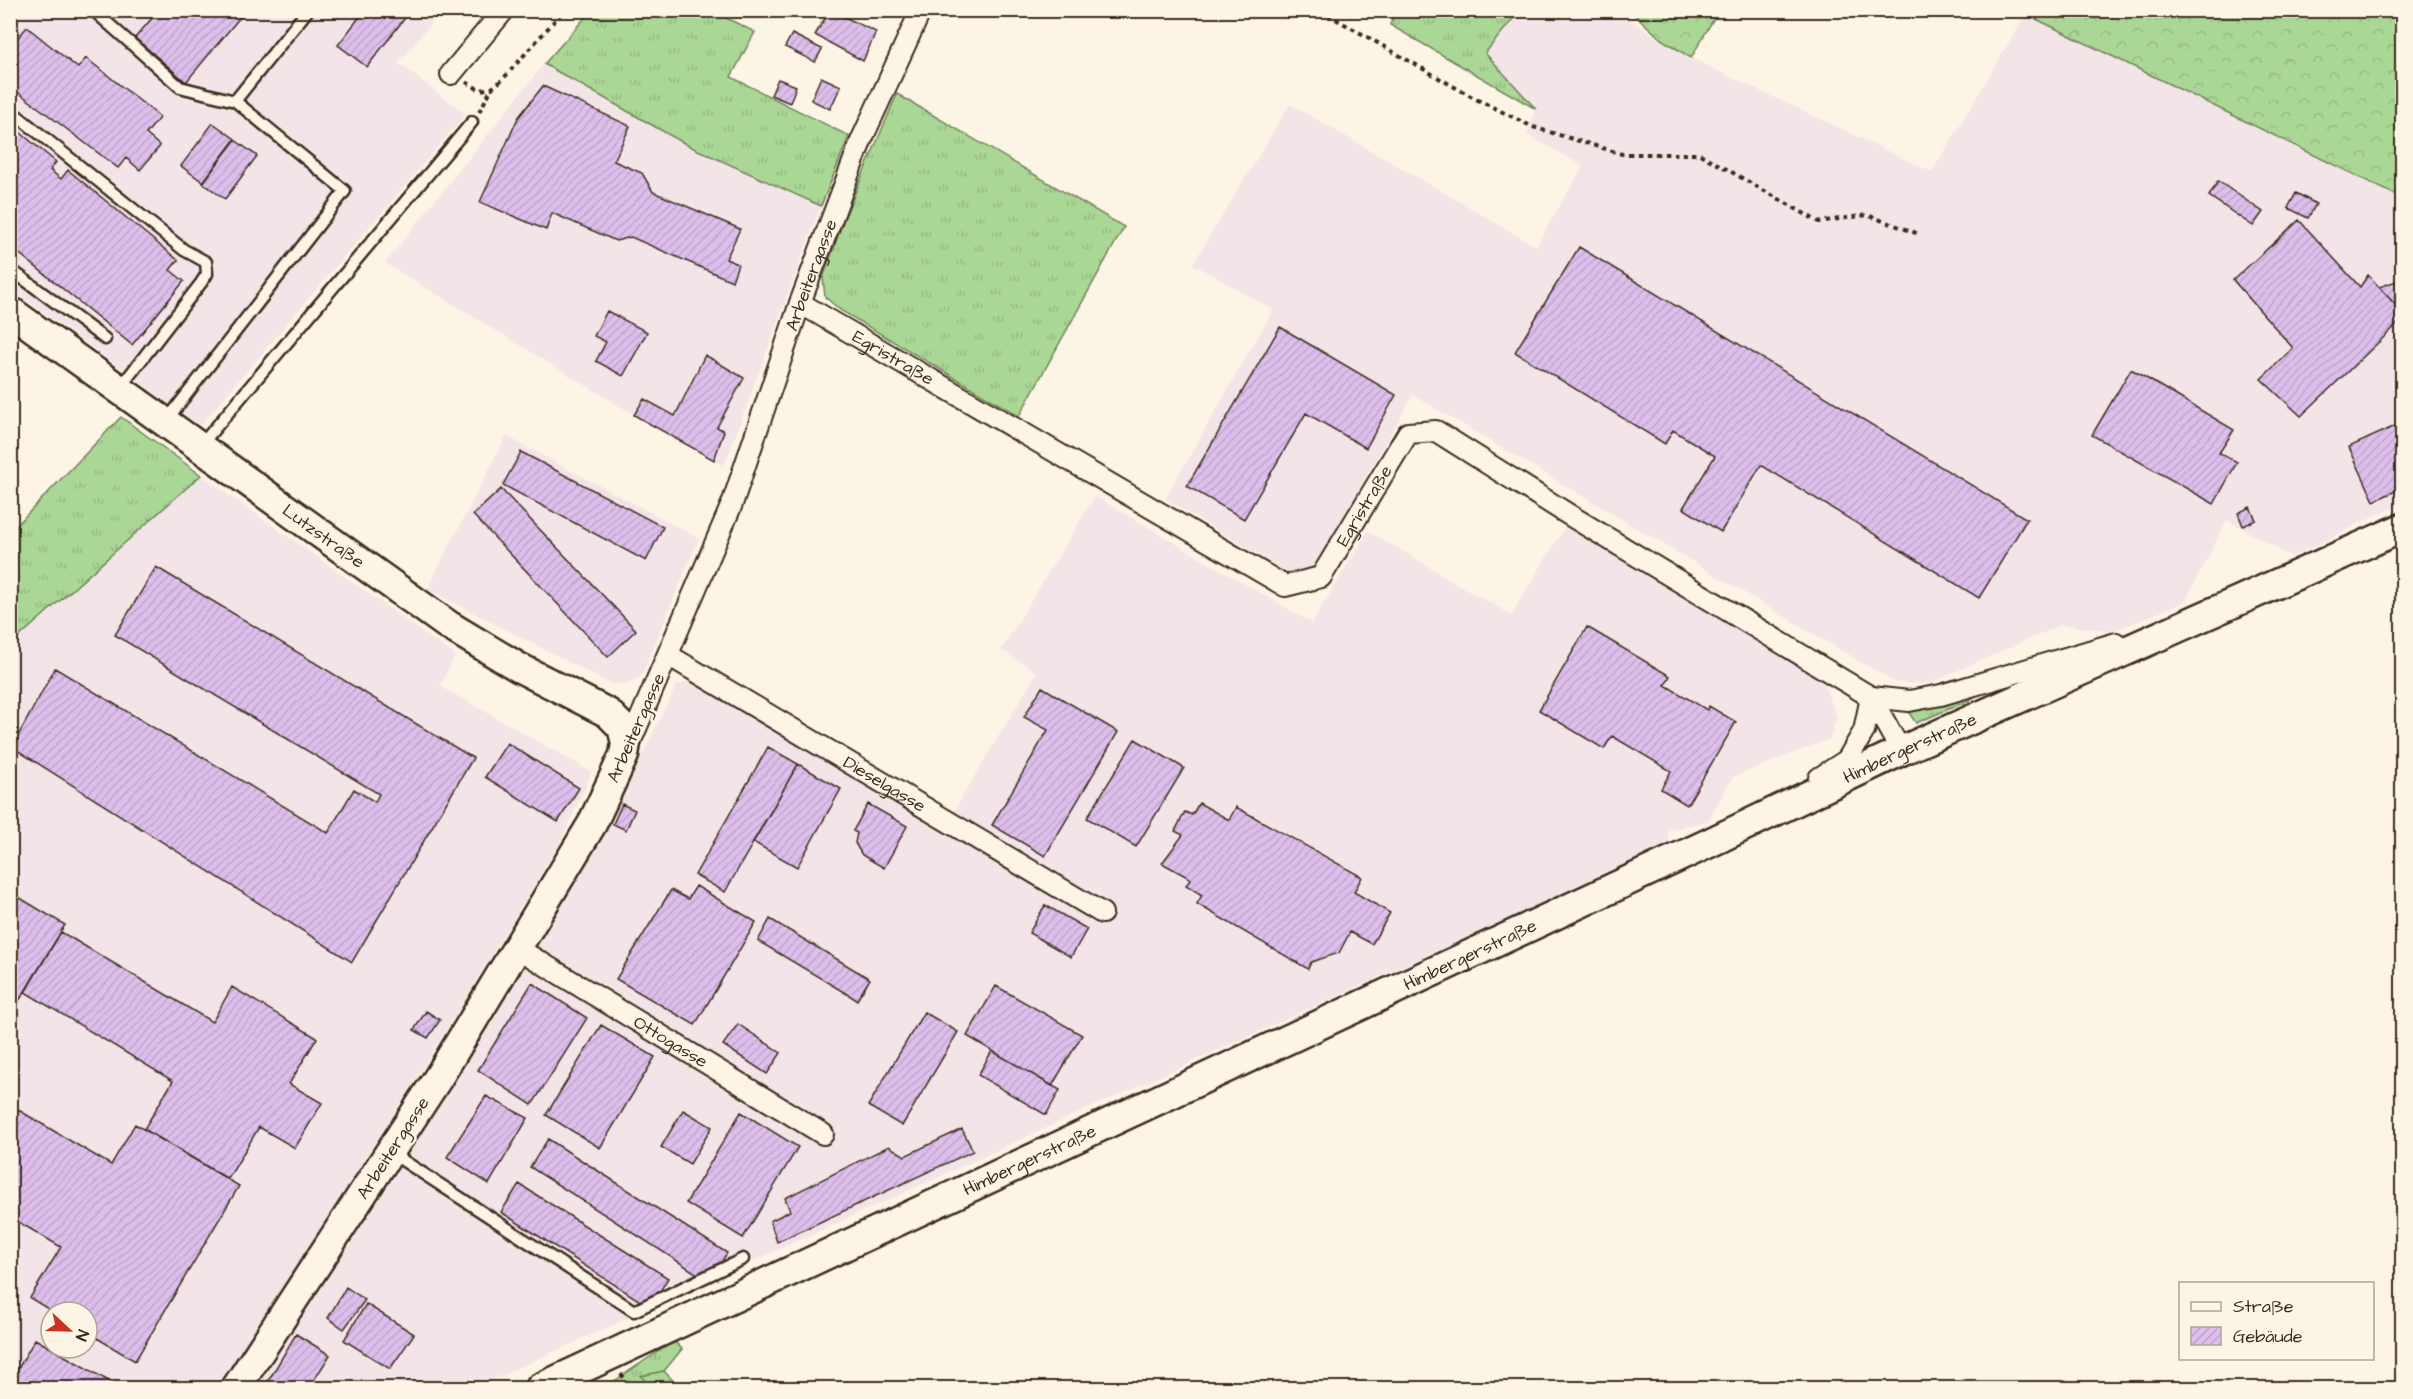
<svg xmlns="http://www.w3.org/2000/svg" width="2413" height="1399" font-family="'Architects Daughter',sans-serif">
  <defs>
    <pattern id="grass-tufts" width="24" height="20" patternUnits="userSpaceOnUse" patternTransform="scale(1.5)"><rect width="24" height="20" fill="#aad796"/><path d="M3 7l-1-3M5 7V3M7 7l1-3M15 17l-1-3M17 17v-4M19 17l1-3" fill="none" stroke="#93b981"/></pattern>
    <pattern id="forest-crowns" width="20" height="18" patternUnits="userSpaceOnUse" patternTransform="scale(1.5)"><rect width="20" height="18" fill="#aad796"/><path d="M2 6a3 3 0 1 1 6 0M12 15a3 3 0 1 1 6 0" fill="none" stroke="#93b981"/></pattern>
    <pattern id="building-hatch" width="6" height="6" patternUnits="userSpaceOnUse" patternTransform="scale(1.5)"><rect width="6" height="6" fill="#debfec"/><path d="M-1 1l2-2M0 6l6-6M5 7l2-2" fill="none" stroke="#bfa4ca"/></pattern>
  </defs>
  <rect width="100%" height="100%" fill="#fcf5e5"/>
  <filter id="ink" filterUnits="userSpaceOnUse"><feTurbulence type="fractalNoise" baseFrequency=".0167" numOctaves="2"/><feDisplacementMap in="SourceGraphic" scale="12" xChannelSelector="R" yChannelSelector="G"/><feConvolveMatrix kernelMatrix="1 2 1 2 8 2 1 2 1" color-interpolation-filters="sRGB"/></filter>
  <g filter="url(#ink)">
    <!-- built -->
    <path fill="#f3e5e7" fill-rule="evenodd" d="M11,11H441L398,63L466,114L200,426L11,289Z
      M1526,11H1615L1691,58L1932,172L2026,14L2402,198V503L2292,557L2227,520L2185,602L2114,631L2061,625L1930,683H1896L1413,395L1314,568L1288,573L1165,499L1273,310L1193,264L1290,104L1536,246L1583,166L1527,135L1535,109L1485,53L1513,19Z
      M544,64L689,146L821,206L724,466L634,415L385,263Z
      M506,436L699,538L642,675L630,683L613,685L427,589Z
      M201,475L455,655L440,686L592,772L561,841L439,1043L218,1388H11L10,644ZM51,1312H87V1348H51Z
      M1095,496L1312,623L1368,531L1511,615L1565,527L1819,672L1837,717L1830,739L1733,777L1708,821L1668,830L1670,845L474,1388H255L439,1104L595,851L676,686L689,681L943,829L1037,672L1001,650Z"/>
    <!-- grass -->
    <path fill="url(#grass-tufts)" stroke="#72805a" stroke-width="1.5" d="M591,11H712L755,32L731,77L849,136L821,206L689,146L544,64Z
      M1395,11H1526L1513,19L1485,53L1536,109L1390,25Z
      M897,94L1124,227L1019,416L840,310L825,297L823,278L844,219Z
      M121,417L201,475L11,644V531Z
      M1973,694L1974,697L1970,700L1916,723L1907,710Z
      M674,1341L682,1349L664,1371L641,1376L652,1388H604Z"/>
    <!-- forest -->
    <path fill="url(#forest-crowns)" stroke="#72805a" stroke-width="1.5" d="M1631,11H1718L1691,58L1661,39Z
      M2027,11H2402V198L2026,14Z
      M664,1371L680,1388H652L641,1376Z"/>
    <!-- building -->
    <path fill="url(#building-hatch)" stroke="#3b2a1e" stroke-width="1.5" d="M159,10H246L186,82L135,38Z
      M365,10H411L367,67L338,45Z
      M830,10L876,32L863,61L815,35Z
      M27,27L78,68L86,58L160,117L146,134L160,146L140,170L126,158L118,168L10,86V37L15,41Z
      M792,34L822,49L815,62L785,47Z
      M821,77L841,86L830,109L811,100Z
      M778,79L796,86L790,103L771,95Z
      M543,86L630,126L614,161L642,173L653,192L740,229L726,259L738,264L732,281L631,237L616,241L552,213L546,230L480,202L518,118Z
      M213,123L235,139L203,182L181,166Z
      M10,124L56,162L50,170L61,179L68,170L178,260L170,270L184,281L132,345L10,246Z
      M235,140L257,156L225,199L203,183Z
      M2218,181L2263,212L2253,226L2209,196Z
      M2296,193L2316,204L2308,218L2288,208Z
      M2299,220L2360,287L2368,275L2402,312V320L2301,416L2261,379L2293,348L2233,280Z
      M1579,247L2027,519L1979,598L1761,465L1721,532L1683,508L1715,456L1673,430L1665,444L1515,352Z
      M2402,279V312L2379,287Z
      M607,311L647,332L623,376L596,361L606,342L594,336Z
      M1280,327L1396,395L1366,448L1306,413L1244,519L1187,486Z
      M705,355L744,378L717,427L724,431L714,460L634,415L644,399L675,416Z
      M2131,369L2234,430L2219,453L2237,462L2214,504L2092,435Z
      M2402,423V488L2374,501L2349,447Z
      M521,452L663,527L646,561L503,485Z
      M501,489L636,630L608,657L473,515Z
      M2250,507L2256,520L2243,526L2238,513Z
      M156,567L473,758L352,962L12,747L55,668L328,833L354,789L375,802L379,794L115,635Z
      M1587,627L1670,676L1665,685L1707,710L1709,706L1736,722L1687,805L1661,789L1671,771L1612,736L1604,749L1539,710Z
      M1042,687L1118,732L1045,856L992,825L1048,730L1024,717Z
      M1135,739L1184,768L1136,847L1087,818Z
      M507,743L579,788L558,822L485,777Z
      M768,747L798,764L725,892L695,875Z
      M798,764L841,789L797,867L753,842Z
      M1199,803L1229,820L1236,807L1362,877L1354,892L1390,913L1372,944L1350,932L1339,953L1311,962L1308,969L1197,904L1202,895L1186,885L1191,879L1162,863L1183,835L1175,831L1185,812L1192,815Z
      M622,804L635,810L626,830L613,824Z
      M868,804L907,826L884,868L862,855L855,843L857,833L853,831Z
      M696,886L756,922L695,1025L616,979L671,890L688,899Z
      M10,892L65,925L16,1006L10,1003Z
      M1045,905L1087,929L1071,957L1029,933Z
      M770,919L870,979L857,1000L758,941Z
      M61,932L212,1022L232,987L317,1038L289,1084L322,1103L295,1148L259,1127L228,1179L144,1129L173,1081L25,992Z
      M532,983L587,1018L532,1105L478,1070Z
      M996,986L1082,1035L1052,1086L967,1036Z
      M426,1011L440,1020L428,1038L414,1030Z
      M924,1012L958,1032L902,1126L868,1106Z
      M738,1024L781,1053L767,1074L723,1045Z
      M601,1025L655,1057L600,1148L546,1115Z
      M992,1051L1060,1090L1046,1115L978,1075Z
      M486,1096L528,1118L489,1184L447,1157Z
      M10,1105L111,1165L135,1124L239,1186L135,1361L87,1332V1312H53L30,1298L61,1247L10,1217Z
      M683,1110L712,1127L690,1164L661,1147Z
      M741,1112L798,1147L743,1238L686,1203Z
      M962,1129L973,1151L777,1242L770,1221L790,1211L785,1198L889,1146L905,1156Z
      M548,1139L727,1253L718,1268L699,1275L530,1167Z
      M519,1184L668,1278L659,1293L640,1301L501,1212Z
      M346,1287L365,1300L344,1329L328,1318Z
      M366,1304L414,1334L390,1369L344,1340Z
      M296,1334L330,1355L309,1388H264Z
      M35,1339L51,1348L121,1388H24L11,1381Z"/>
    <g fill="none" stroke-linecap="round" stroke-linejoin="round">
      <defs>
        <path id="lane" d="M93,10L180,87L235,101L345,191L166,421
          M235,101L308,10
          M10,110L184,250L206,262L207,274L201,283L119,389
          M10,269L105,339
          M201,445L472,122
          M390,1152L634,1311L743,1259"/>
        <g id="street">
          <path d="M451,74L504,10"/>
          <path id="s1" d="M800,303L1285,586L1321,577L1408,433L1436,431L1571,516L1871,697L1901,751"/>
          <path id="s2" d="M668,655L1102,913"/>
          <path id="s3" d="M626,752L732,504L800,303L861,141L921,10"/>
          <path d="M1819,778L1847,760L1864,731L1871,697L1909,701L1941,695L2116,643"/>
          <path id="s4" d="M517,948L823,1134"/>
        </g>
        <g id="secondary">
          <path id="s5" d="M10,311L448,625L518,667L608,713L622,727L626,743L624,755L592,824L438,1078L236,1388"/>
          <path id="s6" d="M540,1388L1707,844L1901,751L2402,528"/>
        </g>
      </defs>
      <!-- lane casing -->
      <use href="#lane" stroke="#3b2a1e" stroke-width="15"/>
      <!-- street casing -->
      <use href="#street" stroke="#3b2a1e" stroke-width="24"/>
      <!-- secondary casing -->
      <use href="#secondary" stroke="#3b2a1e" stroke-width="33"/>
      <!-- path -->
      <path stroke="#3b2a1e" stroke-width="4" stroke-dasharray="4.5 4.5" stroke-linecap="butt" d="M1320,10L1474,98L1533,127L1622,154H1700L1819,222L1867,215L1919,234
        M466,82L480,90L492,88L503,79L564,10
        M479,112L492,88
        M621,1374L633,1388"/>
      <!-- lane -->
      <use href="#lane" stroke="#fcf5e5" stroke-width="10"/>
      <!-- street -->
      <use href="#street" stroke="#fcf5e5" stroke-width="20"/>
      <!-- secondary -->
      <use href="#secondary" stroke="#fcf5e5" stroke-width="28"/>
    </g>
  </g>
  <g text-anchor="middle" dominant-baseline="central" stroke-width="5" stroke-linejoin="round" paint-order="stroke">
    <!-- street labels -->
    <g font-size="18" fill="#3b2a1e" stroke="#fcf5e5">
      <text stroke="none"><textPath href="#s3" startOffset="512">Arbeitergasse</textPath></text>
      <text stroke="none"><textPath href="#s1" startOffset="108">Egristraße</textPath></text>
      <text stroke="none"><textPath href="#s1" startOffset="682">Egristraße</textPath></text>
      <text stroke="none"><textPath href="#s5" startOffset="386">Lutzstraße</textPath></text>
      <text transform="translate(636 728) rotate(-66)">Arbeitergasse</text>
      <text stroke="none"><textPath href="#s6" startOffset="1512">Himbergerstraße</textPath></text>
      <text stroke="none"><textPath href="#s2" startOffset="252">Dieselgasse</textPath></text>
      <text stroke="none"><textPath href="#s6" startOffset="1026">Himbergerstraße</textPath></text>
      <text stroke="none"><textPath href="#s4" startOffset="180">Ottogasse</textPath></text>
      <text transform="translate(393 1148) rotate(-57)">Arbeitergasse</text>
      <text stroke="none"><textPath href="#s6" startOffset="540">Himbergerstraße</textPath></text>
    </g>
  </g>
  <!-- margin -->
  <rect width="2413" height="1399" fill="none" stroke="#fcf5e5" stroke-width="36"/>
  <rect x="18" y="18" width="2377" height="1363" fill="none" stroke="#3b2a1e" stroke-width="2" filter="url(#ink)"/>
  <!-- legend -->
  <rect x="2179" y="1282" width="195" height="78" fill="#fcf5e5" stroke="#afa495" stroke-width="1.5"/>
  <rect x="2191" y="1302" width="30" height="9" fill="#fcf5e5" stroke="#afa495" stroke-width="1.5"/>
  <text x="2233" y="1312" font-size="18" fill="#3b2a1e">Straße</text>
  <rect x="2191" y="1327" width="30" height="18" fill="url(#building-hatch)" stroke="#afa495" stroke-width="1.5"/>
  <text x="2233" y="1342" font-size="18" fill="#3b2a1e">Gebäude</text>
  <!-- north arrow -->
  <g transform="translate(69 1330) rotate(112)"><circle r="28" fill="#fcf5e5" stroke="#afa495" stroke-width="1.5"/>
  <path d="M0-4.5L10 22L0 15L-10 22Z" fill="#c8321e"/>
  <text y="-9" font-size="16" font-weight="bold" text-anchor="middle" fill="#3b2a1e">N</text>
  </g>
</svg>
